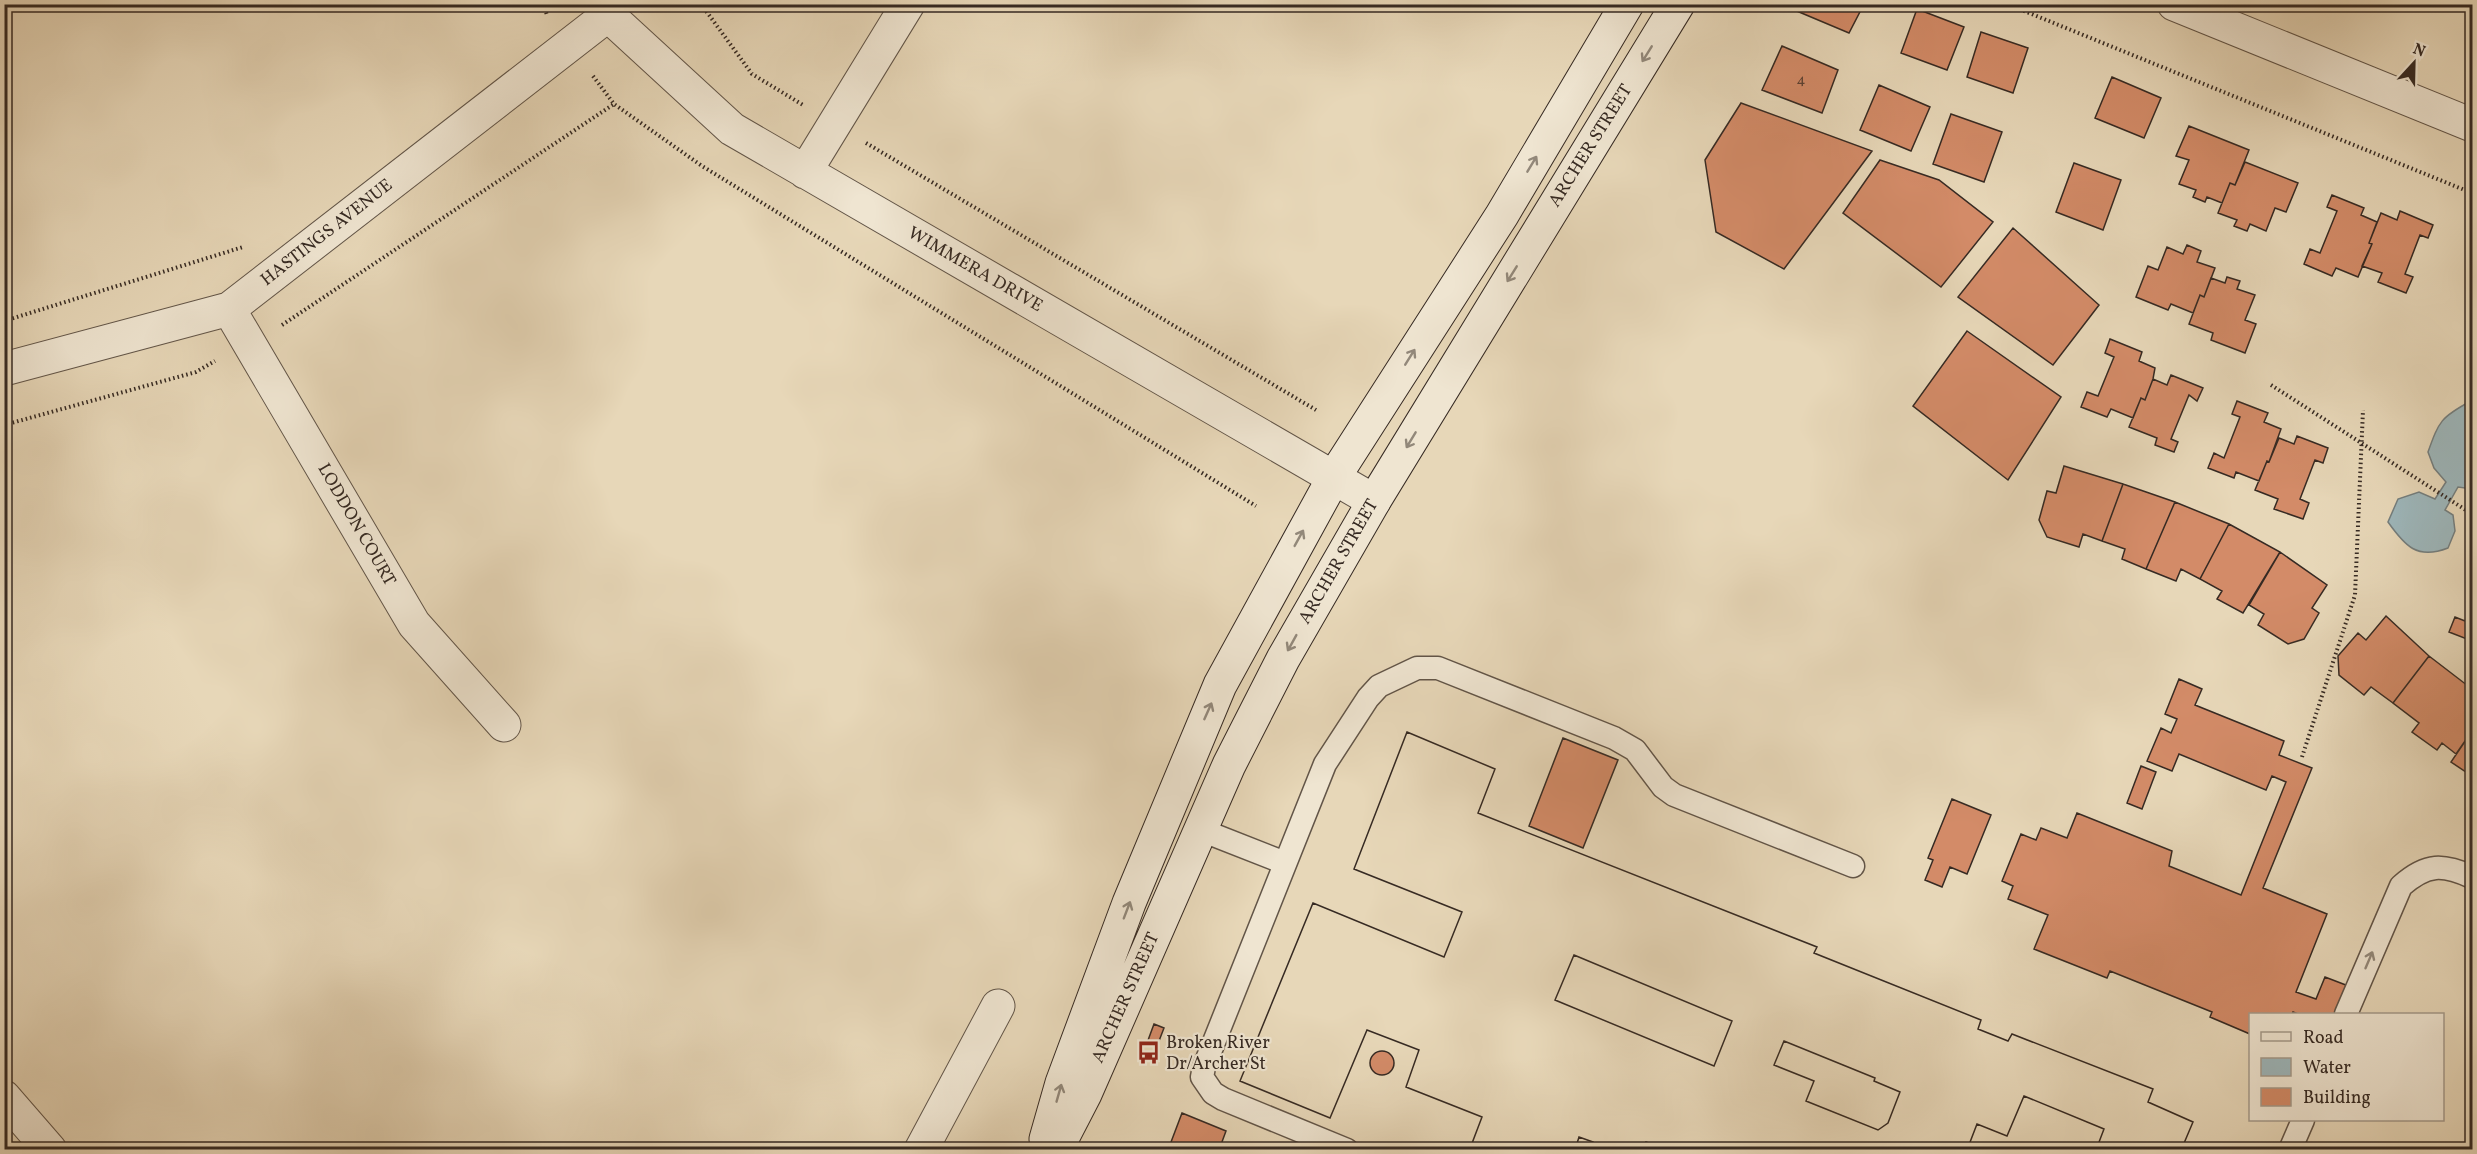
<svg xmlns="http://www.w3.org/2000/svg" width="2477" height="1154" font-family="Vollkorn,serif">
  <rect width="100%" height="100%" fill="#e7d7b8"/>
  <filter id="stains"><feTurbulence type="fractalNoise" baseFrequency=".00333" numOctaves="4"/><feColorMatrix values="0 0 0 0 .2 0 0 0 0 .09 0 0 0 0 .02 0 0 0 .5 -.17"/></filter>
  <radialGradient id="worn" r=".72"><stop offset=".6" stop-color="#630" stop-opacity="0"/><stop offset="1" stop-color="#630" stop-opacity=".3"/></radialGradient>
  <!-- water -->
  <path fill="#9db6ba" stroke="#747e7e" stroke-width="1.5" d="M2471,401L2472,402V489L2458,487L2445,510L2453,515L2455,531L2448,548C2417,560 2405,546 2388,522L2398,499L2419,492L2435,499L2446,482L2434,468L2428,452C2439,421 2441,417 2471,401Z"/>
  <!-- building -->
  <path fill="#d38b68" stroke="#362a23" stroke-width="1.5" fill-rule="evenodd" d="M1794,4H1864L1849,33L1792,9Z
    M1917,9L1964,27L1947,70L1901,53Z
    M1981,32L2028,48L2013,93L1967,77Z
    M1782,46L1838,70L1822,113L1762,90Z
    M2112,77L2161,98L2144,138L2095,118Z
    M1879,85L1930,107L1911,151L1860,130Z
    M1741,103L1872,151L1784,269L1716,232L1705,160Z
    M1951,114L2002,132L1984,182L1933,164Z
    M2189,126L2249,150L2235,185L2230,183L2222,203L2207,197L2205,202L2193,197L2196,190L2179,184L2189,160L2176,156Z
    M1880,160L1939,180L1993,222L1941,287L1843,213Z
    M2245,162L2298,183L2286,212L2275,208L2266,231L2250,224L2247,231L2234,226L2237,220L2218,213L2230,183L2235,185Z
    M2074,163L2121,180L2103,230L2056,212Z
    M2332,195L2364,208L2361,215L2377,222L2369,243L2372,244L2358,277L2336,268L2332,276L2304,264L2310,249L2320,253L2337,211L2327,207Z
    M2400,211L2433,225L2428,238L2420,235L2405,274L2413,277L2406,293L2378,282L2382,273L2362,266L2372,244L2369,243L2381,213L2397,220Z
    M2013,228L2099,305L2053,365L1958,297Z
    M2187,245L2201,251L2197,262L2215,268L2204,297L2200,295L2193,313L2171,304L2168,310L2136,297L2148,266L2158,270L2167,247L2183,254Z
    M2227,277L2240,281L2237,289L2255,295L2245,320L2256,324L2245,353L2211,340L2213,333L2189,324L2200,295L2204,297L2211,278L2225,283Z
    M1967,331L2061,397L2008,480L1913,406Z
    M2110,339L2142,352L2139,361L2155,368L2153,379L2145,400L2141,398L2133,418L2111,409L2107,417L2081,407L2087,392L2098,396L2114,357L2105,353Z
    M2171,375L2203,388L2197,401L2189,395L2171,439L2178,442L2174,452L2155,445L2157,438L2129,427L2141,398L2145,400L2153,379L2167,385Z
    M2237,401L2268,413L2264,422L2281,429L2269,462L2267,461L2259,481L2236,472L2234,478L2208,468L2214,453L2224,458L2240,417L2232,414Z
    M2297,436L2328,448L2323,463L2315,460L2300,499L2309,503L2303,519L2274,509L2278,499L2255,490L2267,461L2269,462L2279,438L2294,444Z
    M2064,466L2123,484L2102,541L2083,534L2079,547L2047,537L2039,520L2047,491L2056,493Z
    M2123,484L2175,502L2146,569L2122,559L2125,549L2102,541Z
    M2175,502L2229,524L2200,579L2181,569L2176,581L2146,569Z
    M2229,524L2280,552L2243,613L2217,599L2222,591L2200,579Z
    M2280,552L2327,585L2312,608L2319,613L2304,639L2288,644L2258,625L2264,614L2249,605Z
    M2472,602V641L2449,632L2455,617L2465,621Z
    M2386,616L2429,656L2393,703L2371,687L2364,695L2339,675L2338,656L2358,633L2366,640Z
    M2429,656L2472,689V731L2456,754L2442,743L2437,750L2412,732L2419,723L2393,703Z
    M2179,679L2202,689L2195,705L2284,741L2279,755L2312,768L2263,888L2327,914L2296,992L2316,999L2325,977L2351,987L2340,1014H2298L2293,1012L2292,1014H2250V1034L2210,1017L2212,1012L2110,971L2107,978L2034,949L2048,915L2008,899L2013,886L2002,881L2021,834L2036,840L2041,828L2067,838L2077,813L2172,851L2169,866L2241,895L2286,782L2272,776L2266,790L2179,754L2172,771L2147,761L2161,728L2171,733L2177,719L2165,714Z
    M2472,731V776L2451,762Z
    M1407,732L1495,769L1478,813L1817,947L1814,953L1981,1020L1978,1029L2008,1041L2012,1034L2153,1089L2148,1102L2193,1122L2182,1148L2185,1150H2096L2104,1129L2024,1096L2007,1136L1977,1124L1967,1150H1667L1646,1142L1643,1150H1590L1593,1142L1579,1137L1575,1150H1479L1471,1146L1482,1117L1406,1087L1419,1050L1367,1030L1330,1118L1240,1081L1313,903L1444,957L1462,912L1354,869ZM1574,955L1732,1021L1714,1066L1555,1000ZM1784,1041L1875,1078L1874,1081L1900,1092L1888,1123L1878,1130L1806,1101L1814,1081L1774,1065Z
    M1407,732L1495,769L1478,813L1817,947L1814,953L1981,1020L1978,1029L2008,1041L2012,1034L2153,1089L2148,1102L2193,1122L2182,1148L2185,1150H1667L1646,1142L1643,1150H1590L1593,1142L1579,1137L1575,1150H1479L1471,1146L1482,1117L1406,1087L1419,1050L1367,1030L1330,1118L1240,1081L1313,903L1444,957L1462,912L1354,869Z
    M1563,738L1618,760L1583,848L1529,826Z
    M2141,766L2156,772L2142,809L2127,803Z
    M1952,799L1991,815L1967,874L1950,867L1942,887L1925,880L1933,860L1928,858Z
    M1574,955L1732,1021L1714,1066L1555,1000Z
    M1154,1024L1164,1028L1157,1046L1147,1043Z
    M1784,1041L1875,1078L1874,1081L1900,1092L1888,1123L1878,1130L1806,1101L1814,1081L1774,1065Z
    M1370 1063a12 12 0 1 1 24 0a12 12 0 1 1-24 0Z
    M2024,1096L2104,1129L2096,1150H1967L1977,1124L2007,1136Z
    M1182,1113L1226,1131L1219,1150H1168Z"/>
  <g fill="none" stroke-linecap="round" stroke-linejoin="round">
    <defs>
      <path id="service" d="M1201,830L1285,863
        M2346,1014L2401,886C2427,863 2443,864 2472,877
        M1347,1150L1223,1099L1213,1093L1202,1077L1204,1067L1325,764L1368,698L1379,686L1417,668H1438L1614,738L1635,750L1663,787L1674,795L1853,866
        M2290,1150L2303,1120"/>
      <path id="minor" d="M603,4L608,15L732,129L1374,501
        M805,172L908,4
        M229,309L414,624L504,725
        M4,369L229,309L608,15
        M4,1097L50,1150
        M921,1150L998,1006"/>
      <path id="tertiary" d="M2174,4L2472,125"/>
      <path id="secondary" d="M1046,1139L1062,1083L1129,903L1220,685L1334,477L1502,215L1627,4
        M1056,1150L1085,1094L1229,765L1283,659L1374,501L1678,4"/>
    </defs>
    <!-- service casing -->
    <use href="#service" stroke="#625548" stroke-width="25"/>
    <!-- minor casing -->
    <use href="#minor" stroke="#625548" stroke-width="35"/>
    <!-- tertiary casing -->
    <use href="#tertiary" stroke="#625548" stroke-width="35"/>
    <!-- secondary casing -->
    <use href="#secondary" stroke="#362a23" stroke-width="35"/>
    <!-- path -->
    <path stroke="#362a23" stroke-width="4" stroke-dasharray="1.5 3" stroke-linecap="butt" d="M543,4L547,15
      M701,4L752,74L803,105
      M2007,4L2472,193
      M593,76L614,104L702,166L1256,506
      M866,143L1316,410
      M4,321L243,247
      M282,325L614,104
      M2271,385L2472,514
      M4,425L196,372L215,361
      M2302,757L2355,595L2363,410"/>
    <!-- service -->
    <use href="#service" stroke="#efe5d1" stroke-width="22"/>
    <!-- minor -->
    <use href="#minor" stroke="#efe5d1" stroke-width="33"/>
    <!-- tertiary -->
    <use href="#tertiary" stroke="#efe5d1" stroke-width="33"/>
    <!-- secondary -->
    <use href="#secondary" stroke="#efe5d1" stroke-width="33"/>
  </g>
  <!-- one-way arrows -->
  <defs><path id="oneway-shaft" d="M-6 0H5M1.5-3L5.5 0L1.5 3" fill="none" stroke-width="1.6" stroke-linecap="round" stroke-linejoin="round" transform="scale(1.5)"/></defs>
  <g stroke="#92887a">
    <use href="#oneway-shaft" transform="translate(1647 54) rotate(122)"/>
    <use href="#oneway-shaft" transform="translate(1532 164) rotate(-59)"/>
    <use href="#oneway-shaft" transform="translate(1512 274) rotate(122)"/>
    <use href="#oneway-shaft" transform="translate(1410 357) rotate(-58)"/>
    <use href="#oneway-shaft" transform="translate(1411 440) rotate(121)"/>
    <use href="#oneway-shaft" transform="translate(1299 538) rotate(-61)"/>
    <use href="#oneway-shaft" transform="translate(1292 643) rotate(119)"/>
    <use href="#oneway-shaft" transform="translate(1208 711) rotate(-66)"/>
    <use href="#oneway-shaft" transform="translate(1127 910) rotate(-69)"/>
    <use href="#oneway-shaft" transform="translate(2369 960) rotate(-67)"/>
    <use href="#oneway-shaft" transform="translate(1059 1093) rotate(-74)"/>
  </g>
  <!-- icons -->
  <defs>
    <symbol id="bus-bare" viewBox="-9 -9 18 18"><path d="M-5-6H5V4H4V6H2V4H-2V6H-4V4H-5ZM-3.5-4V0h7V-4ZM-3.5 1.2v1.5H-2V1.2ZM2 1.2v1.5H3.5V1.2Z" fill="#8f2418" stroke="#efe5d1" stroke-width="2.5" paint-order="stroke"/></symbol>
  </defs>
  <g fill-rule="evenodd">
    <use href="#bus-bare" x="1132" y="1036" width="33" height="33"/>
  </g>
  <g text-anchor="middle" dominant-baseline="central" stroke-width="4.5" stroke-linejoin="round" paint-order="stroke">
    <!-- number labels -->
    <g font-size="15" fill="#5d4234">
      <text x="1801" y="80">4</text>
    </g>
    <!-- street labels -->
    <g font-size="18" fill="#362a23" stroke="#efe5d1">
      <text transform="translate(1591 146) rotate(-58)">ARCHER STREET</text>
      <text transform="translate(327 233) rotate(-38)">HASTINGS AVENUE</text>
      <text transform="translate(975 270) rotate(30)">WIMMERA DRIVE</text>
      <text transform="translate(356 525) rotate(60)">LODDON COURT</text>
      <text transform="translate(1339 562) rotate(-60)">ARCHER STREET</text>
      <text transform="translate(1126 998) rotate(-66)">ARCHER STREET</text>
    </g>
    <!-- poi labels -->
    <g font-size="18" fill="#362a23" stroke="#efe5d1" text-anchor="start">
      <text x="1166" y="1043">Broken River<tspan x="1166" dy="21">Dr/Archer St</tspan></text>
    </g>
  </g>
  <!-- margin -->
  <rect width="2477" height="1154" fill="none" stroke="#e7d7b8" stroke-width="24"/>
  <rect x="6" y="6" width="2465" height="1142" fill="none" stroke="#362a23" stroke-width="3"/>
  <rect x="12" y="12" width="2453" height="1130" fill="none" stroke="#362a23" stroke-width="1.5"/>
  <!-- legend -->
  <rect x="2249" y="1013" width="195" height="108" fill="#efe5d1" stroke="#a59a8b" stroke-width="1.5"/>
  <rect x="2261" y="1032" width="30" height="9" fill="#efe5d1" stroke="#a59a8b" stroke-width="1.5"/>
  <text x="2303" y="1043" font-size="18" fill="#362a23">Road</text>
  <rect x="2261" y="1058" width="30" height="18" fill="#9db6ba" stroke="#a59a8b" stroke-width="1.5"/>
  <text x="2303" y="1073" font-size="18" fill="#362a23">Water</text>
  <rect x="2261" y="1088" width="30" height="18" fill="#d38b68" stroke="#a59a8b" stroke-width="1.5"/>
  <text x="2303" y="1103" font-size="18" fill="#362a23">Building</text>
  <!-- north arrow -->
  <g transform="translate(2414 63) rotate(22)" stroke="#efe5d1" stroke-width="4.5" paint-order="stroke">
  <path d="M0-4.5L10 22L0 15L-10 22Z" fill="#362a23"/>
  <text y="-9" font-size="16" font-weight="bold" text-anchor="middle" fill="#362a23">N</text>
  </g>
  <rect width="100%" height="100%" filter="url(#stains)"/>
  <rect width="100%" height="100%" fill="url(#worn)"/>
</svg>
